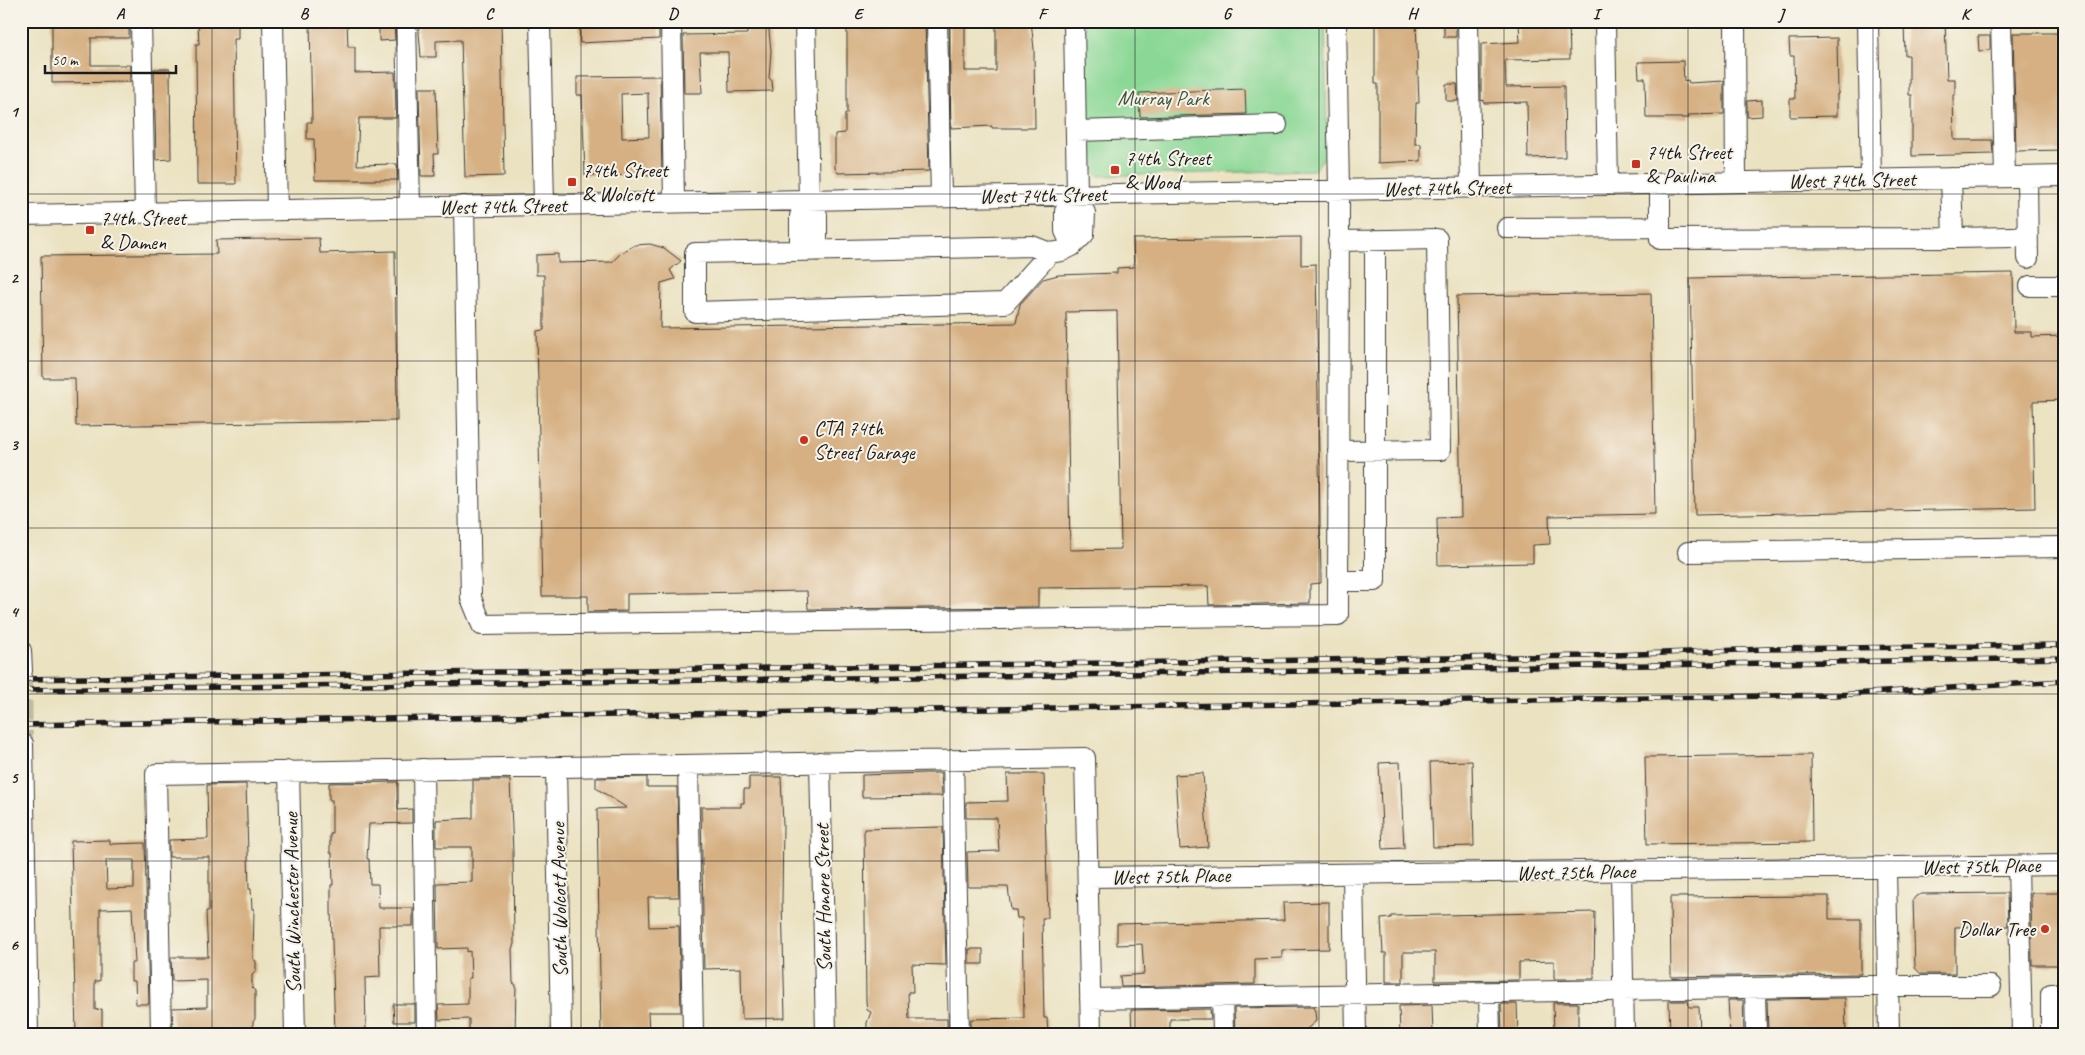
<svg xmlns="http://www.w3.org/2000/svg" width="2085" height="1055" font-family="Caveat,sans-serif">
  <rect width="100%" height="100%" fill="#f7f3e8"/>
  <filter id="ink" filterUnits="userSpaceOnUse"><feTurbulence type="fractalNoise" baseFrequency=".02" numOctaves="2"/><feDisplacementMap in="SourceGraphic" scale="10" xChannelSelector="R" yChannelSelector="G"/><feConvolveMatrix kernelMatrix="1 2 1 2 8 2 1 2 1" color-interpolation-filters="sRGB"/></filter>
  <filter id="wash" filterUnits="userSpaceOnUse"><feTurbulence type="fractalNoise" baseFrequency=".0096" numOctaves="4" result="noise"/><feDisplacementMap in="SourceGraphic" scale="20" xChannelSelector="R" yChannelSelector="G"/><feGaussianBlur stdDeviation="1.12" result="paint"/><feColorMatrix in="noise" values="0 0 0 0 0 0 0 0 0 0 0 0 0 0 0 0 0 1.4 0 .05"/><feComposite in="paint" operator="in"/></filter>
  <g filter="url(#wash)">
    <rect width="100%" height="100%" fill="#ebe2c1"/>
    <!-- green -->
    <path fill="#8bd896" stroke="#547a59" d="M1084,21H1325L1327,154L1314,170L1099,176L1087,164Z"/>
    <g id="blocks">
      <!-- building -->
      <path fill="#d6b083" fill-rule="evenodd" d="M52,21H129V38H91V65H130V82L52,83Z
        M418,21H501L504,176L465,177L461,40L436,41V57H421Z
        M579,21H659V39L580,43Z
        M747,21H768L771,51L769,78L772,81L773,91L729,92L728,52H700L702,93H684L683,35L747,34Z
        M847,21H925L929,171L838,173L835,168V134L845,133V114H847Z
        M949,21H965V71H996V21H1031L1034,49L1035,128H992V126L951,128Z
        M1375,21H1416L1419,103H1416L1415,144H1421V161L1378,163V84H1375Z
        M1569,21L1570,59L1505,60L1506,87L1564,86L1565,157L1528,158L1527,102L1484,103V100L1481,101V44L1520,42L1519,23Z
        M1904,21H1945L1947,79H1955V95H1953L1954,138V140H1992L1993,154L1912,156V95H1909V55H1905Z
        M238,22V39H234L236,184H197L196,44H199L198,23Z
        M310,22H347L348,47H355V73L395,72L396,118H359L357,165L397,164L398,180H315L314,139H307V122H312Z
        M379,23H394L395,40L379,41Z
        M1444,23H1456V37H1444Z
        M2013,33H2064V150L2016,151Z
        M1978,36H1990V50L1979,51Z
        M1837,38L1838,94H1837V116L1790,117V99H1795L1794,56H1790L1789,39Z
        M1683,61L1684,81L1688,80L1689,83L1724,81V114L1689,115V118H1646L1645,78H1639L1638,62Z
        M154,69H170L171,159L156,160Z
        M660,76L662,176L585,175L582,95H577V77ZM648,93L649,137L622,138L621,94Z
        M1446,84H1457L1458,101H1446Z
        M419,88H436L438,154H434L435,176H421Z
        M1245,89L1246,114L1140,117L1139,93Z
        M1762,100V116L1747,117V101Z
        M1301,237V265L1316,264L1321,583L1310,584V603L1209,605L1208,586L1038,588V607L808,609L807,591L627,594V611L588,612V596H542L537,331L544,330V275H536V255L558,254V263L612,262L622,252L635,245L650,244L664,248L681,261L670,270L675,279L661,283L660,328L1016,323L1020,304L1043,279L1058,275L1117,273V268L1134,267L1133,239ZM1117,311L1121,549L1070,550L1066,312Z
        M319,238L320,253L395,251L397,421L76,426L75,378H43L41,256L217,254L216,240Z
        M2013,273L2014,332H2032V337L2064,336V400L2033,401L2035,508L1695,515L1690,278Z
        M1651,293L1655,514L1549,516L1550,544L1533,545V563L1438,565L1437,518L1461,517L1457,296Z
        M1811,755L1812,842L1647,844L1645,757Z
        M1472,761L1474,846L1433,847L1430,762Z
        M1400,762L1404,848L1383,849L1379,763Z
        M925,773H941L942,796L862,797V775Z
        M1203,773L1208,847L1180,849L1175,775Z
        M1007,774H1044L1048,918H1042L1043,966L1044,1018H1047L1048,1034H971V1019L1024,1018L1022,918H1017L1016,910H1011L1008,887H968L967,852L999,851L997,818H966V802L1008,801Z
        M647,777V787H677L679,897H648L649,927L679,926L681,1012H648L649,1034H601L597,809L627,808L596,788V778Z
        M749,777H781L783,825L782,901L785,1018L742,1019L741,968L704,969L701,807H741V803H744V789H749Z
        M473,780H510L513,852L514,944L512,949L513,983L516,985L515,1034H469V1019L439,1020L438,1005L468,1004V978H471L470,951L467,952V948L438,949L437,883L472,882V847H436V820L473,818Z
        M398,782V810L412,809V823L369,824L367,859H369L370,884H378L379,908H413V926H379L380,977L365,978L366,1034H335L331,910V885H333L332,853H330V834H332V800H329V783Z
        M246,784L249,889H251L252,909H254L253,959L256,961V971L252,975V988L255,991V1019L253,1022V1034H173L172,1008L207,1007V980L172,981L171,957H208L206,911H209V857H169V840L208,839L207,785Z
        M943,827L946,965L912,964L913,992H908L909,1019H947V1034H867V1023L871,1012L867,1010L866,1001L864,829Z
        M110,840V844L145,843L149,1004H136L135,981H131V963H135L132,908L100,909V981H95V1010L102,1009V1034H76L71,841ZM106,860H134V888L107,889Z
        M2007,893L2008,926L1955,927V974H1921L1915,968L1913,900L1916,896L1922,894Z
        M2031,893H2064V965H2032Z
        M1829,896V919H1861V974L1671,977L1670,897Z
        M1329,902V949L1282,950V958L1255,959V984L1121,987L1120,976L1144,974L1142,944L1117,945V924L1284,920L1283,903Z
        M1595,912L1594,979H1554V961L1519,962V980L1435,981V952H1403V982H1386V953H1383L1381,919L1391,918V916Z
        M969,949H983V964H969Z
        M1845,998L1846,1034H1768L1767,999Z
        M1728,1000H1743L1744,1034H1730Z
        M1669,1001H1688L1689,1007H1699L1700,1034H1670Z
        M1553,1003H1578V1034H1554Z
        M393,1004H415V1022H394Z
        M1501,1004H1517L1518,1034H1502Z
        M1432,1005L1433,1034H1400L1399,1006Z
        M1313,1007L1315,1011L1316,1021L1301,1034H1235L1234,1008Z
        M1210,1009L1211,1019H1170V1034H1132L1131,1010Z"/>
    </g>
  </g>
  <g filter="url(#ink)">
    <use href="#blocks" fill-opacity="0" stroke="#3b3a35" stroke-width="1"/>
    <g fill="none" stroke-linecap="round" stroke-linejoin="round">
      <!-- minor-tunnel -->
      <path stroke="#c2baa0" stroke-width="20" stroke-dasharray="20 10" stroke-linecap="butt" d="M22,671L23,744"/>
      <defs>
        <path id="minor" d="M141,21L145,212
          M273,21L277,210
          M406,21L410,207
          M540,21L544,205
          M671,21L674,202
          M805,21L809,200L817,215V251
          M937,21L941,197
          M1468,21L1471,187
          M1605,21L1608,185
          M1735,21L1736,182
          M1868,21L1871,180
          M2001,21L2005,177
          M1076,131L1277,125
          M2027,177L2028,258
          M1951,178L1953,238L2014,237
          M1660,184V239L1953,238
          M464,206L471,598L482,625L1338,615L1339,190L1336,21
          M21,215L2064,176
          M1507,228L1660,227
          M1072,246L1065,231V211L1077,195
          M800,251V216L809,200
          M1050,253L1032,246L695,253V312L1005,303L1050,253L1062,251L1072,246L1084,234L1085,213L1077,195L1074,21
          M2030,286H2064
          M1338,451L1440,450L1437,239L1338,241
          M1688,552L2064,547
          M1338,581H1375V240
          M21,651L22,671
          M23,744L28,1034
          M953,760L959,1034
          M820,762L826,1034
          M688,765L693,1034
          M556,767L561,1034
          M423,769L427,1034
          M289,771L295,1034
          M2018,866L2022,1034
          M1886,867L1889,1034
          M1621,871L1624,1034
          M1353,874L1356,1034
          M1088,877L2064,865
          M1755,988L1756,1034
          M1489,993L1490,1034
          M1222,997L1223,1034
          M1090,999L1863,986H1991
          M161,1034L156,774L1085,758L1091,1034
          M2051,1034V994H2064"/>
      </defs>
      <!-- minor casing -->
      <use href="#minor" stroke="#3b3a35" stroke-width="22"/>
      <!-- minor -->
      <use href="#minor" stroke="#fff" stroke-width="20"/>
      <defs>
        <path id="rail" d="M21,679L1588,656L1765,649L2064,645
          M21,690L1126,674L2064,658
          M21,725L1836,695L2064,681"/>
      </defs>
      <!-- rail casing -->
      <use href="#rail" stroke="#1c1c1c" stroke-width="5.5"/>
      <!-- rail -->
      <use href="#rail" stroke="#f7f3e8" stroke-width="4" stroke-dasharray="11" stroke-linecap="butt"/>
    </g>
  </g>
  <!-- grid -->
  <path fill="none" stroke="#1c1c1c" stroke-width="1" stroke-opacity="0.55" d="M212,21V1034M397,21V1034M581,21V1034M766,21V1034M950,21V1034M1135,21V1034M1319,21V1034M1504,21V1034M1688,21V1034M1873,21V1034M21,194H2064M21,361H2064M21,528H2064M21,694H2064M21,861H2064"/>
  <!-- markers -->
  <g fill="#c8321e" stroke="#f7f3e8" stroke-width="2">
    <rect x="1631" y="159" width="10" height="10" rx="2.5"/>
    <rect x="1110" y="165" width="10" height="10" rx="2.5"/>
    <rect x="567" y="177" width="10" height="10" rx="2.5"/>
    <rect x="85" y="225" width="10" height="10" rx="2.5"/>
    <circle cx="804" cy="440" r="5"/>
    <circle cx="2045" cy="929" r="5"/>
  </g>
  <g text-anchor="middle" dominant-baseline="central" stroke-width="4" stroke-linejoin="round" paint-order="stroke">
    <!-- park labels -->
    <g font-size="21" fill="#3d5441" stroke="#f7f3e8">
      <text x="1163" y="98">Murray Park</text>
    </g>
    <!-- poi labels -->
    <g font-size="21" fill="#1c1c1c" stroke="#f7f3e8" text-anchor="start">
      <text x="1646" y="152">74th Street<tspan x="1646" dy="24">&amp; Paulina</tspan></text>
      <text x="1125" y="158">74th Street<tspan x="1125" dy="24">&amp; Wood</tspan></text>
      <text x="582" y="170">74th Street<tspan x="582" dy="24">&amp; Wolcott</tspan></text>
      <text x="100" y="218">74th Street<tspan x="100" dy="24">&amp; Damen</tspan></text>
      <text x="814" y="428">CTA 74th<tspan x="814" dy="24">Street Garage</tspan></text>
      <text x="2035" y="929" text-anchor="end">Dollar Tree</text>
    </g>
    <!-- street labels -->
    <g font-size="21" fill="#1c1c1c" stroke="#f7f3e8">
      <text transform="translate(1852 180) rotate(-1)">West 74th Street</text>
      <text transform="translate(1447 188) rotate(-1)">West 74th Street</text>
      <text transform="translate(1043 195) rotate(-1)">West 74th Street</text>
      <text transform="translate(503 206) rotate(-1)">West 74th Street</text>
      <text transform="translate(1981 866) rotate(-1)">West 75th Place</text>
      <text transform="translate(1576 872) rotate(-1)">West 75th Place</text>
      <text transform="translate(1171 876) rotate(-1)">West 75th Place</text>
      <text transform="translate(823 898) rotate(-91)">South Honore Street</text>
      <text transform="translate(559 900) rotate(-91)">South Wolcott Avenue</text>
      <text transform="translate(292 903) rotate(-91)">South Winchester Avenue</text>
    </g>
  </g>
  <!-- margin -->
  <rect width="2085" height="1055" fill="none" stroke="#f7f3e8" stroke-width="55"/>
  <!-- scale -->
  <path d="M45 65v8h131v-8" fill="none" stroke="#1c1c1c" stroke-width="2.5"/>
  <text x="52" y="65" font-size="15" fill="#1c1c1c" stroke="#f7f3e8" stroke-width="4" paint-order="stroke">50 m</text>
  <rect x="28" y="28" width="2030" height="1000" fill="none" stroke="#1c1c1c" stroke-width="2"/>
  <g font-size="16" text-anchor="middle" font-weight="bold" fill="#1c1c1c">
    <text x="120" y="19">A</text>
    <text x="304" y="19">B</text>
    <text x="489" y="19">C</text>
    <text x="673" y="19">D</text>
    <text x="858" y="19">E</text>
    <text x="1042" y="19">F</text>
    <text x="1227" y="19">G</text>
    <text x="1412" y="19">H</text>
    <text x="1596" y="19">I</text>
    <text x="1781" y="19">J</text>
    <text x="1965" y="19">K</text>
    <text x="14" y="117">1</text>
    <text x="14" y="283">2</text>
    <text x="14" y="450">3</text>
    <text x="14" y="617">4</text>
    <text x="14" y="783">5</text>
    <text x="14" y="950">6</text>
  </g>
</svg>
